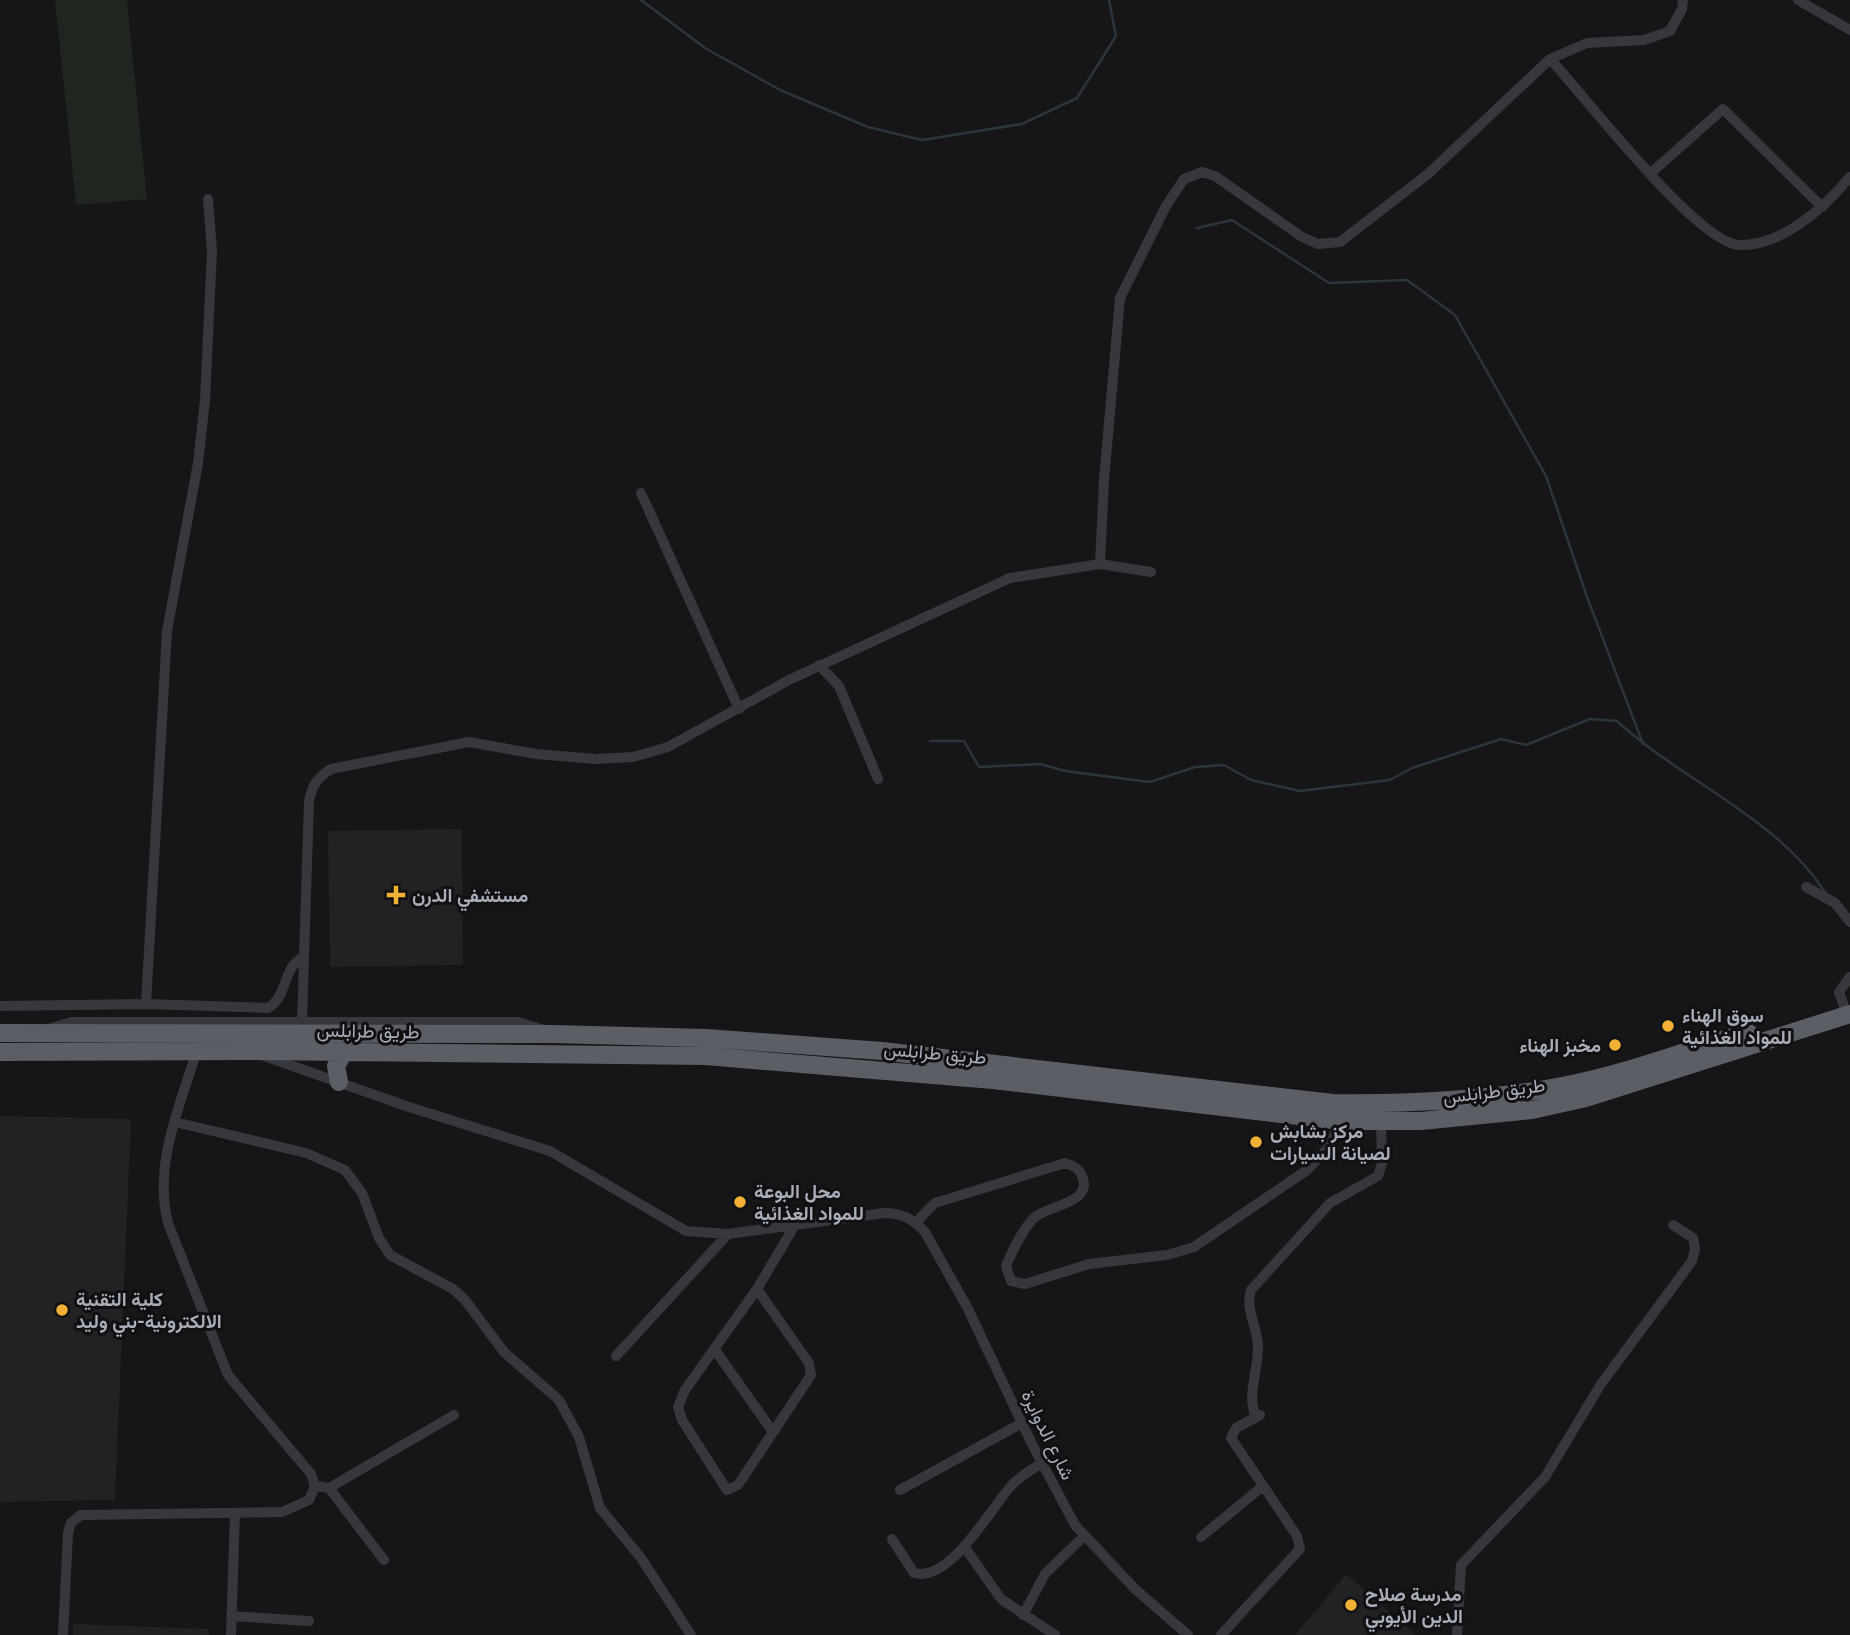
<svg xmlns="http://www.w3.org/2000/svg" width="1850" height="1635" font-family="Figtree,Vazirmatn,sans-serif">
  <rect width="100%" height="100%" fill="#161618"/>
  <!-- built -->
  <path fill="#222225" d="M462,829L463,965L330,967L328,831Z
    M0,1116L131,1119L115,1500L0,1502Z
    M1346,1574L1416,1635H1295Z
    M73,1624L209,1629V1635H73Z"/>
  <!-- green -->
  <path fill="#1e261f" d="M55,0H127L147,199L76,205Z"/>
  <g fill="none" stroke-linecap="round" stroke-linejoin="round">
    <!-- stream -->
    <path stroke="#2c353c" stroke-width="2.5" d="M641,0L705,48L780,90L868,127L922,140L1022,124L1077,98L1116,36L1109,0
      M1197,228L1232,220L1329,283L1407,280L1455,315L1546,476L1587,597L1643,744
      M930,741H964L979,767L1041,764L1065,771L1150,782L1195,767L1224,765L1251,780L1300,791L1390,780L1412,768L1501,739L1526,745L1590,719L1617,721C1682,781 1775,816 1825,892"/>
    <!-- minor -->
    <path stroke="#37383d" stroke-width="10" d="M1798,0L1850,30
      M1550,59L1587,43L1644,40L1670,31L1682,9L1683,0
      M1651,173L1723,109L1822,207
      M641,493L739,709
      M1100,564L1104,480L1120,298L1166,206L1184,179L1202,172L1215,176L1302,237L1318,244L1340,242L1428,174L1550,59C1583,94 1697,243 1739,245C1781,247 1825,207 1850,177
      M819,665L839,686L878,779
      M1806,887L1835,903L1850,922
      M146,1004L167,631L198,463L205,400L212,251L208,199
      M0,1006L146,1004L268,1008C288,997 282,968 303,957
      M1847,1015L1839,992L1850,977
      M302,1021L309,801C312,785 317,778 331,769L469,742L536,754L596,759L633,757L668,747L789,680L1010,578L1100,564L1151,572
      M49,1029L71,1022H518L541,1029
      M264,1056L409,1107L550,1151L686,1231L728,1234L884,1213C902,1213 913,1219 925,1232L967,1307L1032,1444L1075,1525L1135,1589L1188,1635
      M175,1122L306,1153L345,1170L362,1193L379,1238L390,1255L453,1289L465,1300L504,1352L559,1400L579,1437L600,1508L641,1558L691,1635
      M916,1222L935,1203L1065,1163C1073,1165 1079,1168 1082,1176C1094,1204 1047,1205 1034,1218C1022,1230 1013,1250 1006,1266L1011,1281L1025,1284L1089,1264L1167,1255L1194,1247L1307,1170L1327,1149L1341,1121
      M757,1289L809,1363L811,1375L738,1485L727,1490L682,1420L678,1407L685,1390L757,1289L795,1225
      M715,1350L773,1432
      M616,1356L728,1234
      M1256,1417C1246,1395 1259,1369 1258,1345C1257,1326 1245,1309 1251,1290L1330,1203L1378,1176L1382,1163L1381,1122
      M315,1486L329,1488L454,1415
      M329,1488L384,1560
      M900,1490L1022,1423
      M1201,1537L1263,1486
      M892,1539L914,1573C950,1583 991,1508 1011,1486C1020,1476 1031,1470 1042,1463
      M966,1549L1001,1599L1055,1635
      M1023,1615L1045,1574L1084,1536
      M231,1616L309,1621
      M63,1635L68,1533L71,1523L81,1515L282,1512L309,1500L315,1486L311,1474L228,1375L168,1223C153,1165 180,1106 197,1050
      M231,1635L235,1513
      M1221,1635L1300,1549L1297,1536L1231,1438L1236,1428L1260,1415
      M1457,1635L1461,1565L1545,1477L1601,1384L1692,1261L1695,1249L1693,1238L1673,1225"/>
    <!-- trunk -->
    <path stroke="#5b5e65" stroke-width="18" d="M0,1033L553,1034L706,1038L882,1051L1333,1103C1410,1104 1486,1101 1562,1086C1625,1074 1686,1051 1747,1032L1762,1043
      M0,1052L249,1051L706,1056L993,1080L1341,1121H1421L1532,1110L1586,1098L1850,1014
      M339,1082L336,1066L344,1052"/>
  </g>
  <!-- markers -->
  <g fill="#f2b134" stroke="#111113" stroke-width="2.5">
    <path d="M392.5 884.5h7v7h7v7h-7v7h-7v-7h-7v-7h7z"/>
    <circle cx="1668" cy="1026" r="7"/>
    <circle cx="1615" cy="1045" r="7"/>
    <circle cx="1256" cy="1142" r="7"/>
    <circle cx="740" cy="1202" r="7"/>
    <circle cx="62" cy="1310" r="7"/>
    <circle cx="1351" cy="1605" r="7"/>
  </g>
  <g text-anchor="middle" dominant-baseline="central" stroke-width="6" stroke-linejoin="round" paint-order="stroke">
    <!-- poi labels -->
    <g font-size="19" font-weight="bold" fill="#a8adb8" stroke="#111113" text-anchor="start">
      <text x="412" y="895">مستشفي الدرن</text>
      <text x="1682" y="1015">سوق الهناء<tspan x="1682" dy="22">للمواد الغذائية</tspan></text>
      <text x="1601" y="1045" text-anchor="end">مخبز الهناء</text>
      <text x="1270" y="1131">مركز بشابش<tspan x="1270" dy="22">لصيانة السيارات</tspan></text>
      <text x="754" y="1191">محل البوعة<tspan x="754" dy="22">للمواد الغذائية</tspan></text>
      <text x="76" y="1299">كلية التقنية<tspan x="76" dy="22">الالكترونية-بني وليد</tspan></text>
      <text x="1365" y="1594">مدرسة صلاح<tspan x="1365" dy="22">الدين الأيوبي</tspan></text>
    </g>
    <!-- street labels -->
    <g font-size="19" fill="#a8adb8" stroke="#111113">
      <text transform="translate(368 1031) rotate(1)">طريق طرابلس</text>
      <text transform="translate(935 1053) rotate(5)">طريق طرابلس</text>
      <text transform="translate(1494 1091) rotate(-7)">طريق طرابلس</text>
      <text transform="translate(1048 1435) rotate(64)">شارع الدوايرة</text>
    </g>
  </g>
</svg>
